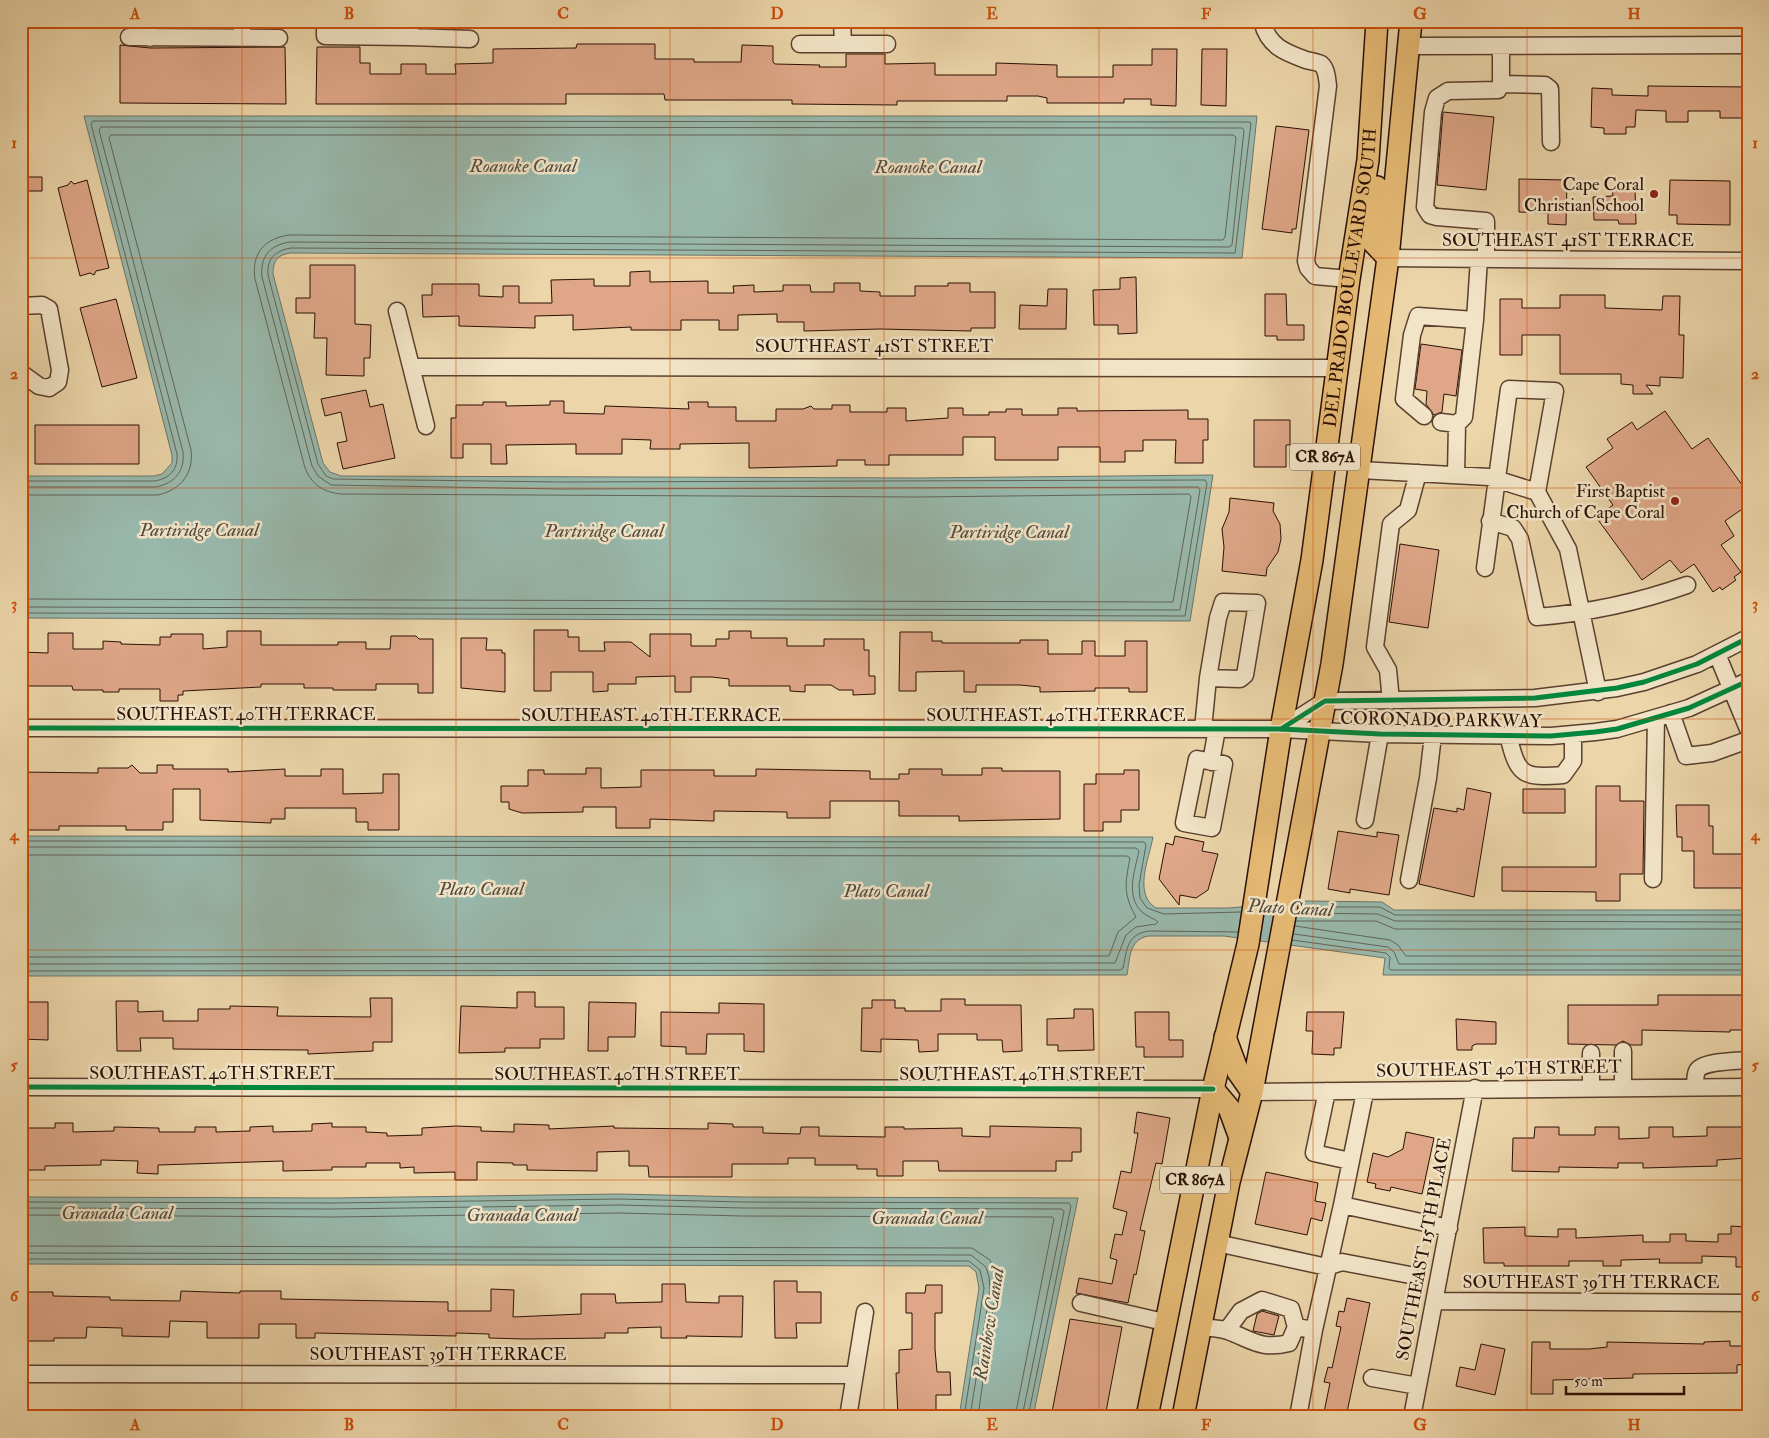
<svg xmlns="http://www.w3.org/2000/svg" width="1769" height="1438" font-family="'IM FELL Double Pica',serif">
  <rect width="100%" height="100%" fill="#ebd5a9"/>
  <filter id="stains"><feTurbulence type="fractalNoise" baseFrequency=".004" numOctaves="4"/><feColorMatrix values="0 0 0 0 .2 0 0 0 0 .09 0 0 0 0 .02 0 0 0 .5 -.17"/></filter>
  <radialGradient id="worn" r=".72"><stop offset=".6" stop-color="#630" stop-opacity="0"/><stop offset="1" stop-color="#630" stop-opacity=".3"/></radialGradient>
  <!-- water -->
  <path fill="#98b8ac" stroke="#6c7469" d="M84,116H1257L1242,258L290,253C277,255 273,261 273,274L323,463L330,472L341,476L919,478L1213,475L1190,621L21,618V476H154L162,474L172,463V455Z
    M21,836L1153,837C1149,859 1133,894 1156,908H1229L1307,901L1382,902L1394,910H1748V975H1383L1385,958L1224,936H1148C1129,940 1130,958 1127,975L21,976Z
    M619,1194L743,1197L1078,1198L1033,1417H959L979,1288L976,1272L969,1266L21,1264V1197L334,1198Z"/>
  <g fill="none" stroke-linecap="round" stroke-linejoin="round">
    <!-- shore -->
    <path stroke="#616458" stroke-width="1" d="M21,481H155C170,478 178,470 177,454L91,124L93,121L1249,122L1251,123L1235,253L291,248C274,251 267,259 268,275L318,464L326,476L333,479L560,482L1205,480L1207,483L1185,616L21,613
      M21,487H156C175,483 185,471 183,452L99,130L101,127L1242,128L1244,130L1232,245L1229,247L290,242C270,245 260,256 262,277L312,466L318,476L331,485L560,489L1198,487L1200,490L1180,610L21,607
      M21,495H158C180,490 194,474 191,450L109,138L111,135H1233L1236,137L1225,237L1223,240L290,235C265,238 251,253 255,279L305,468C312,485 323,492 341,494L918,497L1189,494L1191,497L1173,602L21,599
      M21,841L1144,842L1146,845L1139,885L1140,898L1147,908L1164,914L1241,912
      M21,847L1136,848L1139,851C1135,870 1125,896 1142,912C1147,917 1154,918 1158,922L1156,924L1136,927L1126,935L1115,963L21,964
      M21,855L1127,856L1130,858C1125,884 1123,894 1136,917L1118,932L1109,956L21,957
      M1299,907H1380L1395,915H1748
      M1297,913L1378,914L1395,921L1748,922
      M1296,921H1376L1395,929H1748
      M1295,926L1390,940L1398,945L1406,956H1748
      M1294,934L1388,947L1394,952L1399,964H1748
      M1292,940L1386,953L1390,957L1389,968L1391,970H1748
      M21,971L1120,970L1123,968C1127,949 1127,934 1149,931L1238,932
      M21,1202L334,1203L619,1199L743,1202L1069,1203L1071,1206L1028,1417
      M21,1208L334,1209L619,1205L743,1208L1062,1209L1064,1212L1022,1417
      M21,1215L334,1217L619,1213L743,1216L1052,1217L1054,1219L1015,1417
      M21,1246L972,1248L990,1260L997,1279L978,1417
      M21,1253L971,1255L986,1267L989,1277L990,1290L970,1417
      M21,1259L969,1261L980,1270L984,1288L964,1417"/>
  </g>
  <!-- building -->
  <path fill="#dfa788" stroke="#2a0f05" d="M577,44H655V59H694V62H741L742,45L773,46V62L775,64L820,65L819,67H846V54H885V64L935,63V75H996V63L1057,65V77H1113V65H1152V49H1177L1176,106L1151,105V99H1124V103H1047V98L1038,96H1007V101H897V105L792,104V100H665L664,94H566V104H316L317,47H360V63H370V74H401V64H426V74H456L455,64L493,63V49L576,48Z
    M120,45L150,48L285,47L286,104L120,103Z
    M1202,49H1227L1226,106L1201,105Z
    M1648,86L1748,87V118H1720V111H1688V122H1666V111L1636,110L1635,127H1626V134H1604V128L1591,127L1592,88L1612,89V95L1648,96Z
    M1443,112L1494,117L1486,190L1437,185Z
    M1276,126L1309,130L1296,229H1292V233L1262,229Z
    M28,177H42V191H28Z
    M1519,179L1567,180L1566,225L1548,224V213L1519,212Z
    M87,180L109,268L96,271L94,275L90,273L80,276L58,188L68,185L71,181L74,184Z
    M1670,180L1730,181V225L1677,224V215H1669Z
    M1612,190H1635L1636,224H1619L1618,220H1594L1593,197L1613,196Z
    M310,265H355V324L371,325L370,358H364V376L326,375L327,338H314L315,313H296V298H310Z
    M650,271V282L708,281V293H734L733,286L754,285V292L783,291V285H810L811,292H834V283H860V291L880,292V296H915V286H948V283H970V292H995V328H971V331L880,329L804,331V322H777V314L738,315V330H719V320H681V330H631V327L573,330V315L535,316V328L459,326V316L423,317L422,295H432V284H479V296L503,297V286H519V303H552L551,280L594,279V286H630V272Z
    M1136,277L1137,333L1118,334V325H1094L1093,290L1120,289V278Z
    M1048,289H1067L1066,329H1019L1020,305L1047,306Z
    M1265,294H1286L1287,325H1304V340H1277V336H1265Z
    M1560,295H1605V308L1662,310L1663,296H1680L1679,335H1684L1683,378L1660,377V386L1646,385L1653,394H1633V385L1621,384V374H1560V335H1522V355H1500V299H1522V308H1560Z
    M116,299L137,378L102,387L80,308Z
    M1421,344L1462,350L1456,396L1444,394L1442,412L1434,415L1426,404L1427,391L1415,389Z
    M366,390L370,407L383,404L395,458L343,469L337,443L347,441L341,412L325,416L321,399Z
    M550,401H564V413L604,414L605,406L689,409L688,402H708V407H736V421H776V409H803L811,406L814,409H832V405H850V412H887V408H906V421L948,418V408H963V415H989V412H1006V409H1022V415H1058V408H1077V411L1188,410V419H1208V440H1203V463H1175L1176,440H1143V451H1125V462H1100V447H1058V460H995V437H963V455H889V465H865V460H837V466L749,468V443L680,444V449H650L651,440L622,439V454H576V444L506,445L507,464H491V444H463V458H451V418H456V405H483V402H506V406L550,405Z
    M1665,411L1692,449L1708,438L1748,493V505L1725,521L1734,536L1721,545L1741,572L1734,577L1736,580L1722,590L1720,587L1713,592L1694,564L1681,573L1670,560L1642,580L1596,517L1613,505L1586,467L1613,448L1607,439L1632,422L1637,430Z
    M1254,420H1290V445H1286V467H1254Z
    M35,425H139V464H35Z
    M1230,498L1274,503L1273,511L1280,524L1281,539L1278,552L1267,568L1266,576L1222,571L1224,547L1222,529L1229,512Z
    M1400,544L1439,550L1428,628L1389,622Z
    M534,630H568V637H579V651H605L604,642H631L650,657V634H691V646H716V639H729V631H751V638H787V646H824V639H864V650H869V676H875V694L853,695V690H839L831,685H805V692L790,691V686H729V679L712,677H691V692H675V676L636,677V684H608V691L593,692V672H551V691H534Z
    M227,631H261V645H338V642H366V649H390L391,636H416L419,639H433V693H418V684H376V690H333V688H304V684H261V687L183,691V695H178V701H160V689H119V692H103V690H73L72,686H21V652L48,653V633H73V649H103V641L121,642V644L160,645V637H171V634H203V649L227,647Z
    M900,632H932V641H942V643H1020V640H1048V654H1082V641H1095V656H1125V641H1147V692H1129V688H1095V691L1040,692V687L1020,685H976V692H964V671L916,672V691H899Z
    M461,638H487L486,650H502V653H505V692L461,688Z
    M132,765L140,773H157V765H173V769H228V772L285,769V776H321V769H343V794L383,793V774H399V830H368V822H356V808H285V819H271V823L200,820V789H173V822H163V830H126V826H59V830H21V772L98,773V768H128Z
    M586,768H601V788L641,787V770H714V776H756V769L870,771V779H899V774H909V769H942V775H982V768H1002V771H1060V819L959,821V816H899V801H830V818H787V812L714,811V821L650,819V828H616V807H583V812L522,813L509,809V802H501V786H528V770H544V774H586Z
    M1124,770H1139V810H1121V822H1103V831H1084V784H1096V774H1124Z
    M1596,786H1620V801H1644L1643,874H1620V901H1596V892L1502,891V867H1596Z
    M1467,788L1491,793L1474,897L1419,884L1434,808L1457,812V808L1464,810Z
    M1523,789H1565V813H1523Z
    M1676,805H1709V826H1713V854H1748V888H1694V851H1682V837H1677Z
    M1338,831L1377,837V832L1399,835L1389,895L1350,889V893L1328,889Z
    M1175,836L1204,842L1202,851L1218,854L1208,890L1196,898L1180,895L1179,905L1159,879L1166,843L1173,845Z
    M517,992H535V1007H564V1039H540V1048H505V1052L459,1053L461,1006L517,1008Z
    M1658,995H1747V1030H1730V1032L1642,1030V1045H1631L1623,1041L1616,1045L1568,1044V1005H1658Z
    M370,998H392V1042H373V1051L308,1054V1050L173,1049V1038H140L141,1051H117L116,1001H138V1012L163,1011V1021H198V1009H230V1006L278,1007L277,1016L371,1017Z
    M941,999H965V1005H1021L1022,1051L1003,1052L1002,1040H977V1034H938V1051L919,1052L918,1040L881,1039V1052L861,1051L862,1008H872V1000H895V1008H905V1011H941Z
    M21,1002H48V1040L21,1039Z
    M589,1002L636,1003L635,1037H608V1051H588Z
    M719,1003L764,1004V1052L744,1051V1034H707L706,1054H686V1047L661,1046V1012L719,1013Z
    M1074,1009H1093L1094,1050L1058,1051V1045H1047V1019L1074,1018Z
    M1135,1012H1169V1040H1183V1057H1144V1047H1136Z
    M1307,1012H1344L1341,1048H1334V1055L1312,1054L1313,1031H1306Z
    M1456,1019L1496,1022V1044H1476L1472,1046V1050H1457Z
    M1137,1112L1170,1118L1162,1164L1156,1163L1140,1230L1145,1231L1136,1275L1134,1274L1128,1303L1076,1293L1079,1278L1112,1284L1117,1260L1110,1258L1115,1234L1122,1235L1127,1212L1113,1208L1121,1171L1131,1173L1138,1133H1134Z
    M55,1123H73V1132L114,1131V1127L159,1128V1132H195V1127H216V1132L250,1131V1127L273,1126V1132L312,1131V1124L332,1123V1127H366V1132L387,1133V1136L422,1135V1128L456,1126L481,1127V1131L514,1132V1124L549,1125V1129L614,1126V1128L708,1129V1123L733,1124V1127H763V1133L800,1134L801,1127H819V1136L885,1137V1127H904V1129L962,1128V1136L990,1137V1126L1081,1128V1152H1072V1161H1056V1171H939L938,1161H903V1176H877V1169H857V1165H815V1158H788V1164H732V1177H649L648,1166H629V1151L597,1152V1171L527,1170V1165H513V1163L477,1162V1180H455V1172L414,1173V1167L400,1168V1163H366V1167H332V1170L283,1171V1161L158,1165V1174L137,1173L138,1161L101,1160V1165L45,1166V1170H22L21,1128H55Z
    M1535,1127H1559V1135H1595V1127H1619V1139L1649,1138V1127H1673V1137L1707,1136V1127H1748V1158L1717,1160V1166L1643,1168V1163H1618V1168L1559,1167V1172L1512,1171L1513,1138H1534Z
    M1406,1132L1434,1138L1422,1194L1391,1187L1390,1191L1375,1188L1376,1184L1367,1182L1373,1153L1388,1157L1403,1149Z
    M1266,1172L1318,1183L1315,1201L1326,1203L1322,1221L1311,1218L1307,1235L1255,1224Z
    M1731,1226L1746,1227V1233H1748V1267H1736V1257L1702,1256V1263H1659L1660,1259L1621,1260V1266H1603V1261H1569V1266H1504V1263H1484L1483,1228L1525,1227V1236L1558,1237V1229H1576V1238L1643,1235V1242H1670V1234H1686V1241L1718,1242V1234H1731Z
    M774,1281H797V1292H821V1323H796L797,1338H775Z
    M662,1284H685L686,1302L719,1303V1296H743L742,1337L686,1336L687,1338H661V1327L628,1328V1333H605V1338L525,1339L489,1338V1334L456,1333V1336L315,1333V1338H296V1324H259V1338H207V1322L170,1321L169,1337L122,1336V1328L87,1327L86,1338H54V1341H21V1292H53V1296L110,1297V1300L180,1301L181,1291L240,1293V1291H281V1299L448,1302V1311H491V1289L514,1290L513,1317L581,1314V1294H615L616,1303L662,1302Z
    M926,1285H942V1313H935V1349L937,1372H950L951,1395H936V1417H898L896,1373H899V1350L912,1349V1313H906V1293H925Z
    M1347,1298L1370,1303L1346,1417H1323L1330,1383L1324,1382L1328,1367L1332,1368L1341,1327L1336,1326L1339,1311L1344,1312Z
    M1262,1311L1279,1316L1274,1335L1253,1331L1257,1314Z
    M1070,1319L1122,1327L1105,1417H1051Z
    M1730,1341V1346H1747V1364L1737,1365V1373L1633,1374V1378L1553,1380V1394H1531L1532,1342H1550V1349H1589L1607,1347V1342L1704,1344V1342Z
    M1481,1344L1505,1349L1495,1395L1456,1386L1460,1367L1475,1370Z"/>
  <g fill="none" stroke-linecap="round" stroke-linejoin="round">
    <defs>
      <path id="minor" d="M149,21L150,38
        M325,21V36L410,37
        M410,21V37L470,39
        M842,21L843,44
        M1262,21C1268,46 1284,52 1306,60C1310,61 1317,62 1321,64C1327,69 1327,79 1328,86L1306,261L1308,268L1315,276L1349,279
        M129,37L279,38
        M242,38V21
        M800,44H887
        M1409,46L1748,45
        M1501,84L1545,85L1550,89L1551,142
        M1388,258L1748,261
        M1486,259V221L1437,217L1430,215L1425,207L1433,112L1437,98L1448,91L1498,90L1501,84V46
        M21,306L42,305L49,309L60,370L58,382L49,388L39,386L21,373
        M397,311L426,426
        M411,367L1336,368
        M1424,416L1404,399L1412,335L1418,316L1475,320L1479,259
        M1441,422L1457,424L1464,417L1475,320
        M1360,470L1489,477L1537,492L1568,549L1598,692
        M1456,475L1457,424
        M1490,521L1513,528L1520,539L1537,617C1588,613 1639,602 1687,585
        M1485,568L1509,389L1555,391L1537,492
        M1717,654L1748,729
        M1391,701L1388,670L1375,647L1391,524L1408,510L1418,473
        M1671,713L1686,756L1712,753L1748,740
        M21,728L1281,729L1380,734L1551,736L1595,732L1617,729L1689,708L1748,681
        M1203,729L1208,678L1240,679L1245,675L1257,603L1223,602L1218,618L1208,678
        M1281,729L1325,701L1535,698L1617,688L1644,682L1697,664L1748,638
        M1508,735C1518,776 1522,778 1563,775L1573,761V734
        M1197,759L1224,764L1212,828L1184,823Z
        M1211,762L1217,729
        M1365,820L1380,734
        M1653,879L1656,718
        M1409,880L1428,778L1433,735
        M1623,1051V1087
        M1591,1053V1087
        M21,1087L1213,1089
        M1695,1087C1695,1082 1695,1075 1697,1071C1702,1061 1738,1061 1748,1060
        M1327,1091L1314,1153L1350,1161
        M1252,1092L1748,1087
        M1365,1092L1342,1205L1449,1228
        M1217,1243L1327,1267L1342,1262L1410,1275
        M1435,1301L1748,1303
        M1081,1303L1164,1322
        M1201,1327C1209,1328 1220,1328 1228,1331C1252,1340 1261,1350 1289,1343L1296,1327L1291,1309L1262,1300L1241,1311L1227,1330
        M1296,1327L1314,1330L1342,1205
        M21,1374L854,1375
        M1372,1378L1418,1386
        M848,1417L865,1312
        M1298,1417L1314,1330
        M1412,1417L1475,1088"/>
      <g id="major">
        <path d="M1377,187L1371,240L1388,258"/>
        <path d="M1225,1037L1238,1072L1252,1092"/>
        <path d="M1213,1089L1229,1108L1240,1138"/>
        <path id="s1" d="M1147,1417L1213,1089L1248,944L1281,729L1312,560L1349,279L1368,160L1377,21"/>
        <path d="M1183,1417L1229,1182L1252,1092L1332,664L1388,258L1411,21"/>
      </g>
    </defs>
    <!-- minor casing -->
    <use href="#minor" stroke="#5a402e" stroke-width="19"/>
    <!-- major casing -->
    <use href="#major" stroke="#2a0f05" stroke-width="24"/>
    <!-- minor -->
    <use href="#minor" stroke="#f2e4c7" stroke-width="16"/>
    <!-- major -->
    <use href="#major" stroke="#e6ba74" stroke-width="21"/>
    <defs>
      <path id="cycleway" d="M21,728L1281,729L1380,734L1551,736L1595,732L1617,729L1689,708L1748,681
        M1281,729L1325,701L1535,698L1617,688L1644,682L1697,664L1748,638
        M21,1087L1213,1089"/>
    </defs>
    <!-- cycleway casing -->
    <use href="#cycleway" stroke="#f2e4c7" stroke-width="8"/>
    <!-- cycleway -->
    <use href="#cycleway" stroke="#00873e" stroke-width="5"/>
  </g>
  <!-- grid -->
  <path fill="none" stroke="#cc4e0b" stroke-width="1" stroke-opacity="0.55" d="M242,21V1417M456,21V1417M670,21V1417M884,21V1417M1099,21V1417M1313,21V1417M1527,21V1417M21,258H1748M21,488H1748M21,719H1748M21,950H1748M21,1180H1748"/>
  <!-- markers -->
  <g fill="#8f2418" stroke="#f2e4c7" stroke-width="2">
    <circle cx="1654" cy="194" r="5"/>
    <circle cx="1675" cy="501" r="5"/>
  </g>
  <g text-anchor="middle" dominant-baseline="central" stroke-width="5" stroke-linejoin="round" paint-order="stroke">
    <!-- shield labels -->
    <g fill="#f2e4c7" stroke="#664f3f" stroke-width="1">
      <rect x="1290" y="443.5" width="70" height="27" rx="4"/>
      <rect x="1160" y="1166.5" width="70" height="27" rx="4"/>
    </g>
    <g font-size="16" font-weight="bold" fill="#2a0f05">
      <text x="1325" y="457">CR 867A</text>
      <text x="1195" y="1180">CR 867A</text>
    </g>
    <!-- poi labels -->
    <g font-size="18" fill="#2a0f05" stroke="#f2e4c7" text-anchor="end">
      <text x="1644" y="184">Cape Coral<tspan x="1644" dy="21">Christian School</tspan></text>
      <text x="1665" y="491">First Baptist<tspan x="1665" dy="21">Church of Cape Coral</tspan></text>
    </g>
    <!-- street labels -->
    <g font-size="18" fill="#2a0f05" stroke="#f2e4c7">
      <text x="1568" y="240">SOUTHEAST 41ST TERRACE</text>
      <text stroke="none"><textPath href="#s1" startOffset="1158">DEL PRADO BOULEVARD SOUTH</textPath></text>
      <text x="874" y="346">SOUTHEAST 41ST STREET</text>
      <text x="246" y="714">SOUTHEAST 40TH TERRACE</text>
      <text x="651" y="715">SOUTHEAST 40TH TERRACE</text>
      <text x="1056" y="715">SOUTHEAST 40TH TERRACE</text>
      <text transform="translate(1441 720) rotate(1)">CORONADO PARKWAY</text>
      <text transform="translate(1499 1069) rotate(-1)">SOUTHEAST 40TH STREET</text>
      <text x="212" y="1073">SOUTHEAST 40TH STREET</text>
      <text x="617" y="1074">SOUTHEAST 40TH STREET</text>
      <text x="1022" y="1074">SOUTHEAST 40TH STREET</text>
      <text transform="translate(1424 1249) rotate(-79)">SOUTHEAST 15TH PLACE</text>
      <text x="1591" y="1282">SOUTHEAST 39TH TERRACE</text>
      <text x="438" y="1354">SOUTHEAST 39TH TERRACE</text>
    </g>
    <!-- water labels -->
    <g font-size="19" font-style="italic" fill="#504a3f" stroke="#f2e4c7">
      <text x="523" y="166">Roanoke Canal</text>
      <text x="928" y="167">Roanoke Canal</text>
      <text x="199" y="530">Partiridge Canal</text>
      <text x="604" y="531">Partiridge Canal</text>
      <text x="1009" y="532">Partiridge Canal</text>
      <text x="481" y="889">Plato Canal</text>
      <text x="886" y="891">Plato Canal</text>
      <text transform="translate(1290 908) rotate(3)">Plato Canal</text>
      <text x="117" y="1213">Granada Canal</text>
      <text x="522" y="1215">Granada Canal</text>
      <text x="927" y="1218">Granada Canal</text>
      <text transform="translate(989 1324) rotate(-81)">Rainbow Canal</text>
    </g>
  </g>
  <!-- margin -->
  <rect width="1769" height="1438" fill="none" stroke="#ebd5a9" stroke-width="55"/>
  <!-- scale -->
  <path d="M1566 1386v8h118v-8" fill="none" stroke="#2a0f05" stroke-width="2.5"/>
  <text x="1574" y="1386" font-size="15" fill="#2a0f05" stroke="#f2e4c7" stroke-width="4" paint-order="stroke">50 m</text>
  <rect x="28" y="28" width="1714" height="1382" fill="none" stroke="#cc4e0b" stroke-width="2"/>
  <g font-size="16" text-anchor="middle" font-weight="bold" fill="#cc4e0b">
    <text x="135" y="19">A</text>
    <text x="349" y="19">B</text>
    <text x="563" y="19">C</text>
    <text x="777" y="19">D</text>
    <text x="992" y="19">E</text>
    <text x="1206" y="19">F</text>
    <text x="1420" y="19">G</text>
    <text x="1634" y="19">H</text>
    <text x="14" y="148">1</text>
    <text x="1755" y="148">1</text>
    <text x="14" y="379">2</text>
    <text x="1755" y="379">2</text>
    <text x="14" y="609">3</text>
    <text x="1755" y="609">3</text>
    <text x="14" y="840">4</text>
    <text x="1755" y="840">4</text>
    <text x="14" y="1070">5</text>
    <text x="1755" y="1070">5</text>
    <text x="14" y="1301">6</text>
    <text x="1755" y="1301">6</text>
    <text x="135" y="1430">A</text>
    <text x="349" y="1430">B</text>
    <text x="563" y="1430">C</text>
    <text x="777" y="1430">D</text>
    <text x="992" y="1430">E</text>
    <text x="1206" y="1430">F</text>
    <text x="1420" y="1430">G</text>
    <text x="1634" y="1430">H</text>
  </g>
  <rect width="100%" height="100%" filter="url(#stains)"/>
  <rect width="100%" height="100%" fill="url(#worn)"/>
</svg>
